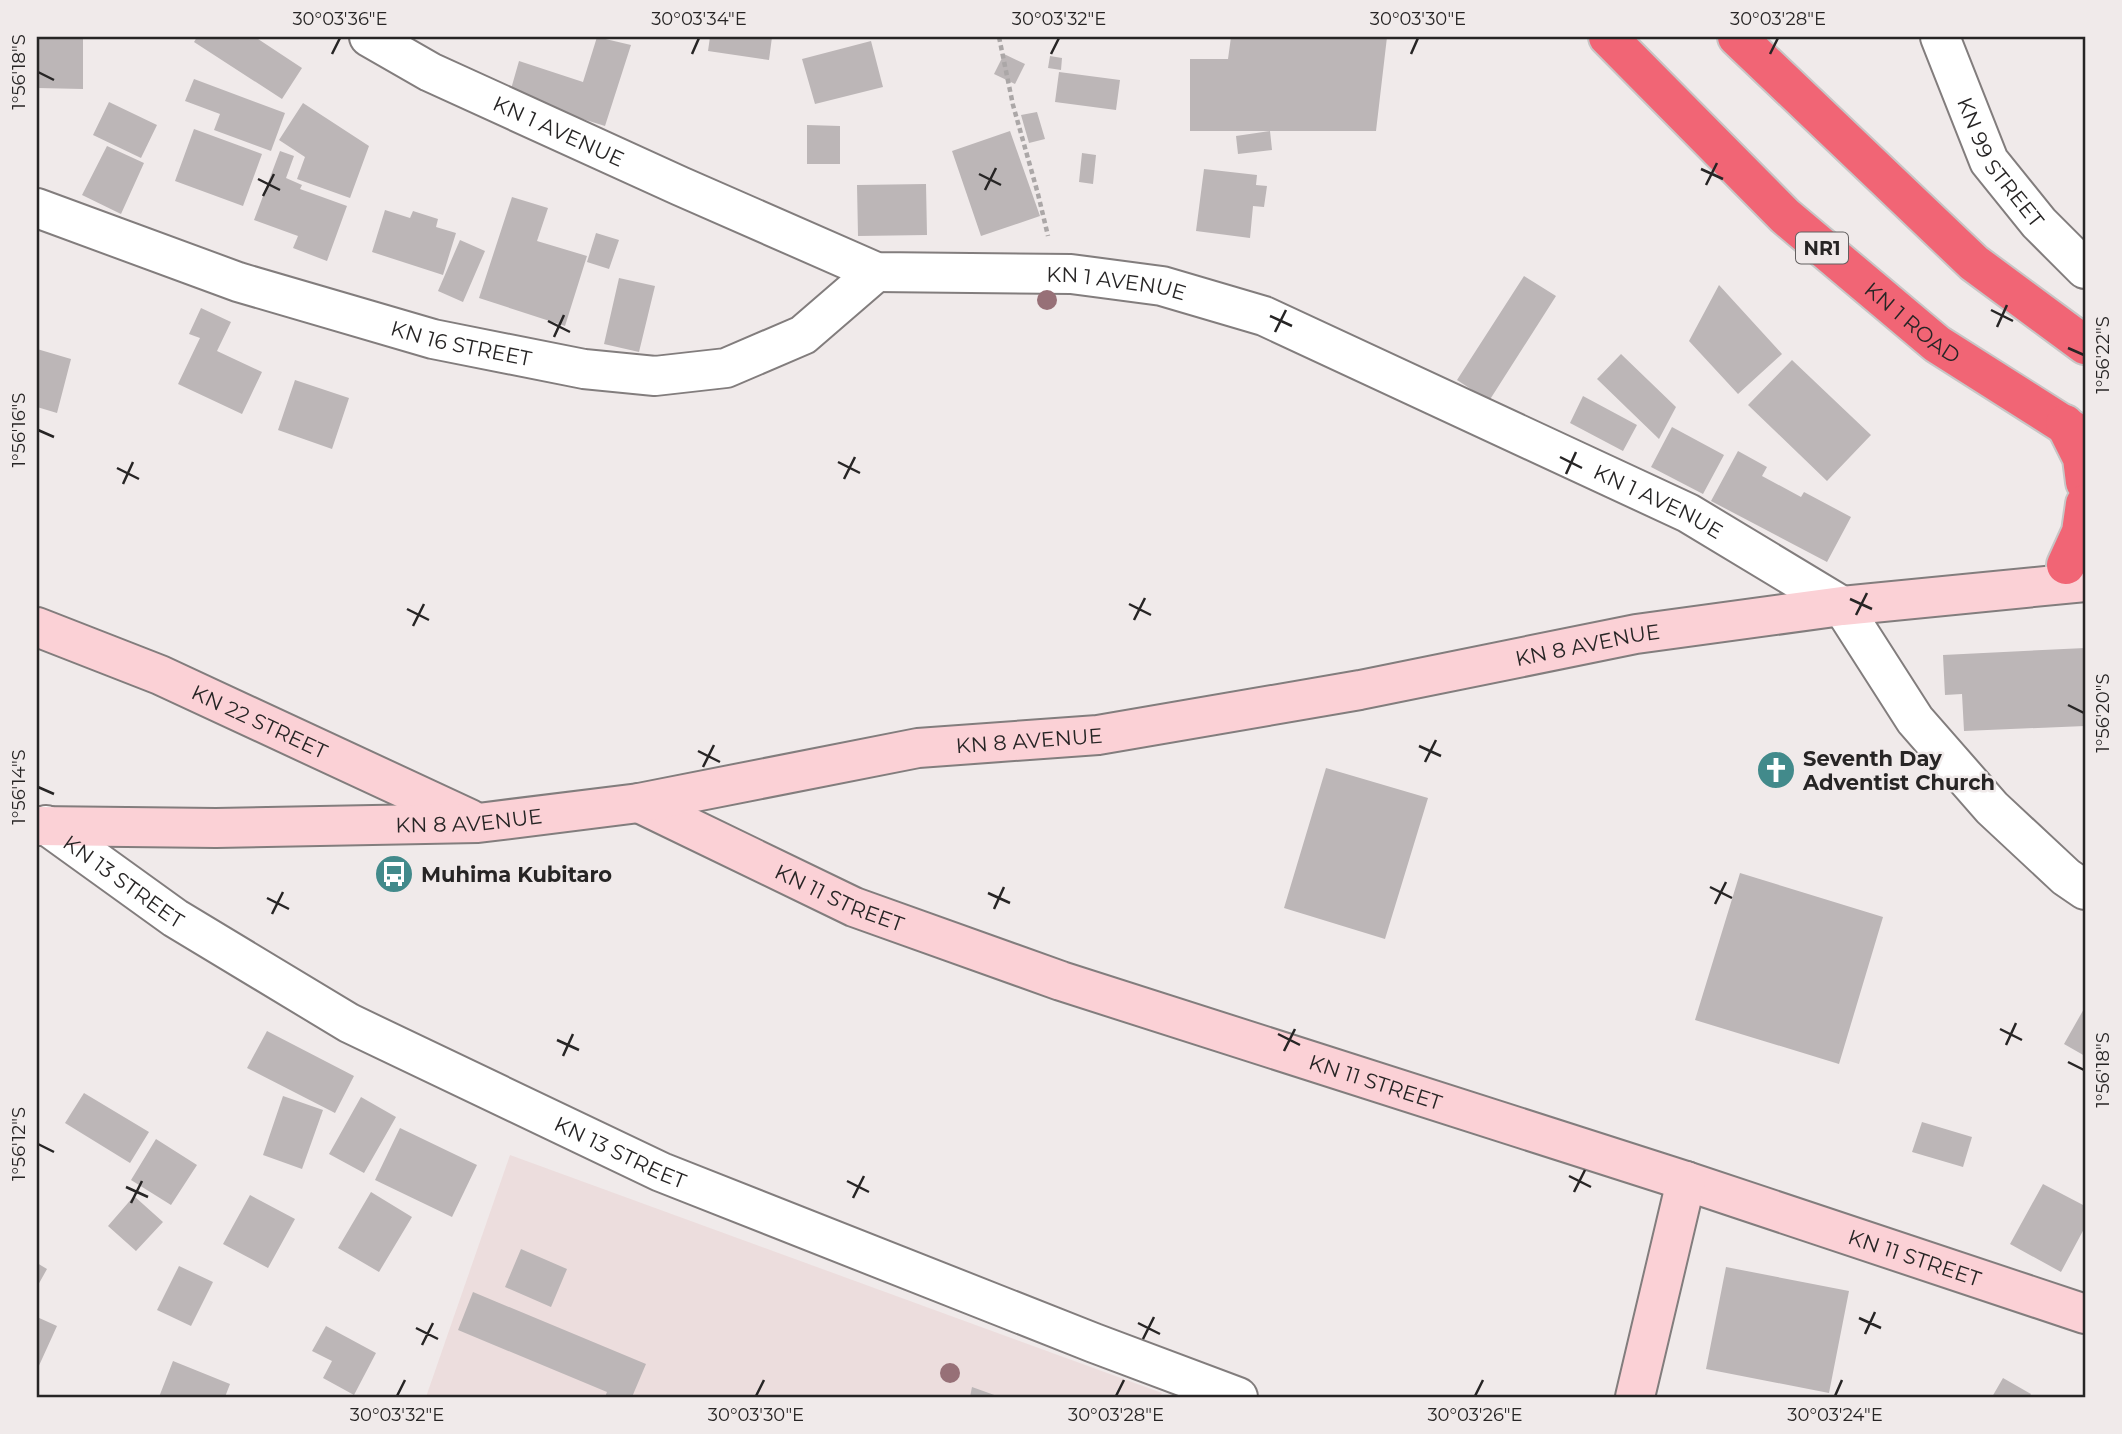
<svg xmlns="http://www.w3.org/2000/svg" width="2122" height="1434" font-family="Montserrat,sans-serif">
  <rect width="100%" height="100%" fill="#f0eaea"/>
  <!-- built -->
  <path fill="#ecdddd" d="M510,1155L1162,1393L1160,1397H426Z"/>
  <!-- building -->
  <path fill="#bcb6b7" d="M37,37H83V89L37,88Z
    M197,37H255L302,68L282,99L194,42Z
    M597,37L631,45L605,126L509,96L519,61L583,82Z
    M710,37H772L769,60L708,51Z
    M1231,37H1387L1376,131H1190V59H1228Z
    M871,41L883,87L815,104L802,59Z
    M1004,54L1025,64L1015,84L994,74Z
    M1050,56L1062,58L1061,70L1048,68Z
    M1059,72L1120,80L1116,110L1055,102Z
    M194,79L285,113L271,151L214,130L220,114L185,101Z
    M109,102L157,125L141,158L93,135Z
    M303,103L369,146L350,198L297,179L305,157L279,140Z
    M1037,112L1045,139L1029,143L1021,115Z
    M807,125L840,126V164H807Z
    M194,129L262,154L243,206L175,181Z
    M1010,131L1040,216L981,236L952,151Z
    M1270,131L1272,150L1238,154L1236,136Z
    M107,146L144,163L121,214L82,195Z
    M280,151L294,156L286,178L302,185L300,189L347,206L327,261L293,248L298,236L254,220Z
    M1082,153L1096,155L1093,184L1079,182Z
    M1204,169L1257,175L1256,185L1267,186L1264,207L1253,206L1250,238L1196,231Z
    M926,184L927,235L858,236L857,185Z
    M512,197L548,208L537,241L587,256L565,326L479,298Z
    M385,210L410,218L413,211L438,219L436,227L456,233L443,275L372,252Z
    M596,233L619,240L609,269L587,262Z
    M460,240L485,251L463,302L438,291Z
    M1524,276L1556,296L1489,401L1457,380Z
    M619,278L655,286L639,352L604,344Z
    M1719,285L1782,354L1738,394L1689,341Z
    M201,308L231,322L217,351L262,372L242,414L178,384L200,338L189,334Z
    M37,349L71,359L57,413L37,407Z
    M1621,354L1676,407L1659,439L1597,379Z
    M1792,360L1871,435L1827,481L1748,405Z
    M295,380L349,398L332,449L278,430Z
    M1583,396L1637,425L1623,451L1570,423Z
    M1672,427L1724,455L1703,494L1651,467Z
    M1738,451L1767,467L1762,476L1801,497L1804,492L1851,517L1827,562L1711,501Z
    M2085,648V726L1964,731L1962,694L1945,695L1943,655Z
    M1326,768L1428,798L1385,939L1284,908Z
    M1740,873L1883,917L1839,1064L1695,1020Z
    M2085,1007V1056L2064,1044Z
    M267,1031L354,1076L335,1113L247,1068Z
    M84,1093L149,1132L130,1163L65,1123Z
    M283,1096L323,1110L302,1169L263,1155Z
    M361,1097L396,1117L364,1173L329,1154Z
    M1922,1122L1972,1137L1963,1167L1912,1152Z
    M400,1128L477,1165L452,1217L375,1180Z
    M156,1139L197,1165L171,1205L131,1180Z
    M2043,1184L2085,1206V1227L2061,1272L2010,1244Z
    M371,1192L412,1217L379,1272L338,1248Z
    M250,1195L295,1219L268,1268L223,1244Z
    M134,1196L163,1222L136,1251L108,1226Z
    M521,1249L567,1269L551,1307L505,1287Z
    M37,1263L47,1269L37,1287Z
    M179,1266L213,1282L191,1326L157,1310Z
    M1726,1267L1849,1291L1829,1393L1706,1369Z
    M473,1292L646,1364L632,1397H605L607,1392L458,1330Z
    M37,1317L57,1326L37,1370Z
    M326,1326L376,1353L354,1395L323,1378L332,1361L312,1351Z
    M173,1361L230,1384L225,1397H159Z
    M2003,1378L2031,1394L2029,1397H1992Z
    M972,1387L1000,1397H970Z"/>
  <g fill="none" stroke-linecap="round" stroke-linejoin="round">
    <defs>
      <g id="street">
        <path id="s1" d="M369,37L430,72L680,186L876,272L1071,274L1162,286L1264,316L1688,513L1842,606L1915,720L1992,808L2066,877L2085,890"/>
        <path id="s2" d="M1940,37L1989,161L2039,223L2085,269"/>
        <path id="s3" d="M37,208L238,282L433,339L584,369L655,376L726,368L803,335L876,272"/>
        <path id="s4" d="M46,825L175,918L349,1023L661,1172L1094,1343L1238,1397"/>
      </g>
      <g id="secondary">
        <path id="s5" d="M37,627L160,675L470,819"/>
        <path id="s6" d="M639,803L854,907L1061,981L1686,1181L2085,1314"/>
        <path id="s7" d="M37,826L216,828L478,823L639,803L918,748L1098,735L1360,690L1636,634L1842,606L2085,582"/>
        <path d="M1635,1397L1686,1181"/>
      </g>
      <g id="highway">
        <path id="s8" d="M1608,37L1785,216L1937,344L2085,438"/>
        <path d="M1737,37L1974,263L2085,345"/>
        <path d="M2065,424L2082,458L2085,482"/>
        <path d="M2066,565L2081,532L2085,504"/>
      </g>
    </defs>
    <!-- street casing -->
    <use href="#street" stroke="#827d7d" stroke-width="42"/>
    <!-- secondary casing -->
    <use href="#secondary" stroke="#827d7d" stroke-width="42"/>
    <!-- highway casing -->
    <use href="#highway" stroke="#c7c6c6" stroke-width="42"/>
    <!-- path -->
    <path stroke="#aba7a7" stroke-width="4.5" stroke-dasharray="5 3.5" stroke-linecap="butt" d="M999,37L1013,105L1038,194L1048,236"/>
    <!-- street -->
    <use href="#street" stroke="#fff" stroke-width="38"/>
    <!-- secondary -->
    <use href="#secondary" stroke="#fbd1d6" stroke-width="38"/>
    <!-- highway -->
    <use href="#highway" stroke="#f16575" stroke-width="38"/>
  </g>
  <!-- trees -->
  <g fill="#977077">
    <circle cx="1047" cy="300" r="10"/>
    <circle cx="950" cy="1373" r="10"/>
  </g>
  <!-- ticks -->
  <path fill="none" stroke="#272525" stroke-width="2.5" d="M332,54L340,38M692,54L699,38M1051,54L1059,38M1411,54L1418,38M1770,54L1778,38M38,72L54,80M1701,169L1723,179M979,174L1001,185M258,179L280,190M1706,185L1717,163M985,190L996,168M263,196L274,174M1991,310L2013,321M1270,316L1292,326M548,321L570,332M1997,327L2007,305M1275,332L1286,310M554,337L564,315M2068,348L2084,355M38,430L54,437M1560,457L1582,468M838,462L860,473M117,468L139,479M1566,474L1576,452M844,479L855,457M123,484L133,462M1850,599L1872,609M1129,604L1151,615M407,609L429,620M1856,615L1867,593M1134,620L1145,598M413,626L424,604M2068,705L2084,713M1419,746L1441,756M698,751L720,762M1425,762L1436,740M703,767L714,745M38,787L54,794M1710,887L1732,898M988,893L1010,903M267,898L289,909M1715,904L1726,882M994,909L1004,887M272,914L283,892M2000,1029L2022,1040M1278,1034L1300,1045M557,1040L579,1050M2006,1045L2016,1023M1284,1051L1295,1029M563,1056L573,1034M2068,1062L2084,1070M38,1144L54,1152M1569,1176L1591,1187M847,1181L869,1192M126,1187L148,1197M1574,1192L1585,1170M853,1198L864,1176M131,1203L142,1181M1859,1318L1881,1328M1138,1323L1160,1334M416,1328L438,1339M1865,1334L1875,1312M1143,1339L1154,1317M422,1345L433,1323M397,1396L405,1380M756,1396L764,1380M1116,1396L1124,1380M1475,1396L1483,1380M1835,1396L1842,1380"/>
  <!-- icons -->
  <defs>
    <symbol id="church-disc" viewBox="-11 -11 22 22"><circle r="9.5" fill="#428a8b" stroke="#f0eaea"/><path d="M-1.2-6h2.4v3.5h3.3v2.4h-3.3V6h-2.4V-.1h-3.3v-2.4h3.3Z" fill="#fff"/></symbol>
    <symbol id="bus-disc" viewBox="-11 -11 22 22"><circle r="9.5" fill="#428a8b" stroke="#f0eaea"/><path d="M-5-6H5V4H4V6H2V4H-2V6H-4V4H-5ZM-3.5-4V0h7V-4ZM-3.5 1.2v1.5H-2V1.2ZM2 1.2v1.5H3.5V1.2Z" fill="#fff"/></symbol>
  </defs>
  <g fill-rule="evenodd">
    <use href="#church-disc" x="1754" y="748" width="44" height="44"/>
    <use href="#bus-disc" x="372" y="852" width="44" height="44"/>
  </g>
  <g text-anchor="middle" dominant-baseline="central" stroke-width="5" stroke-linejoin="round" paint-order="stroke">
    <!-- shield labels -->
    <rect fill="#f0eaea" stroke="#636060" stroke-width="2" x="1796" y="232.5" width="52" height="31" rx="5"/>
    <g font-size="19" font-weight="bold" fill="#272525">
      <text x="1822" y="248">NR1</text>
    </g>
    <!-- street labels -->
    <g font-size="21" fill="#272525" stroke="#f0eaea">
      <text stroke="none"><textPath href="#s1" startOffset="212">KN 1 AVENUE</textPath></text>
      <text stroke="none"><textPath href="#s2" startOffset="140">KN 99 STREET</textPath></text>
      <text stroke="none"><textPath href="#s1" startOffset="800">KN 1 AVENUE</textPath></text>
      <text stroke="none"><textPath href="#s8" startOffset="418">KN 1 ROAD</textPath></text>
      <text stroke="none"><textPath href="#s3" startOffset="446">KN 16 STREET</textPath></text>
      <text stroke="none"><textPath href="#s1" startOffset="1388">KN 1 AVENUE</textPath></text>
      <text stroke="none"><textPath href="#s7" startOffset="1566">KN 8 AVENUE</textPath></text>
      <text stroke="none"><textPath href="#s5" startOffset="242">KN 22 STREET</textPath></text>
      <text stroke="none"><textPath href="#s7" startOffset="999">KN 8 AVENUE</textPath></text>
      <text stroke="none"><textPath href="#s7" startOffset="432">KN 8 AVENUE</textPath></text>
      <text stroke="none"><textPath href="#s4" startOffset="96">KN 13 STREET</textPath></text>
      <text stroke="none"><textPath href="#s6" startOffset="222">KN 11 STREET</textPath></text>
      <text stroke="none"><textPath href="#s6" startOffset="789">KN 11 STREET</textPath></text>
      <text stroke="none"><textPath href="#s4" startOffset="663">KN 13 STREET</textPath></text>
      <text stroke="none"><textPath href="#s6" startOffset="1356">KN 11 STREET</textPath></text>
    </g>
    <!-- poi labels -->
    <g font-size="21" font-weight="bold" fill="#272525" stroke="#f0eaea" text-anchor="start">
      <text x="1803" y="758">Seventh Day<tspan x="1803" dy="24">Adventist Church</tspan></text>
      <text x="421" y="874">Muhima Kubitaro</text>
    </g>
  </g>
  <!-- border -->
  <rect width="2122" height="1434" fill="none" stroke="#f0eaea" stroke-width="77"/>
  <rect x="38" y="38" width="2046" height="1358" fill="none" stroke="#272525" stroke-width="2.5"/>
  <g font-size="18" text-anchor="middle" fill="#272525">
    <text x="340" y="25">30°03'36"E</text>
    <text x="699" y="25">30°03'34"E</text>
    <text x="1059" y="25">30°03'32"E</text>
    <text x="1418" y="25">30°03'30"E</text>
    <text x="1778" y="25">30°03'28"E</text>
    <text transform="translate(19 72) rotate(-90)" y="6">1°56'18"S</text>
    <text transform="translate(2103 355) rotate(-90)" y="6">1°56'22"S</text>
    <text transform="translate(19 430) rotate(-90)" y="6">1°56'16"S</text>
    <text transform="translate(2103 713) rotate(-90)" y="6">1°56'20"S</text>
    <text transform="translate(19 787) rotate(-90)" y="6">1°56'14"S</text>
    <text transform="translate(2103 1070) rotate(-90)" y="6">1°56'18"S</text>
    <text transform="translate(19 1144) rotate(-90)" y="6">1°56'12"S</text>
    <text x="397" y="1421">30°03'32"E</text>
    <text x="756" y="1421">30°03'30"E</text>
    <text x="1116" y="1421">30°03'28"E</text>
    <text x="1475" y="1421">30°03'26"E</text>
    <text x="1835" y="1421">30°03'24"E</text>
  </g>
</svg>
